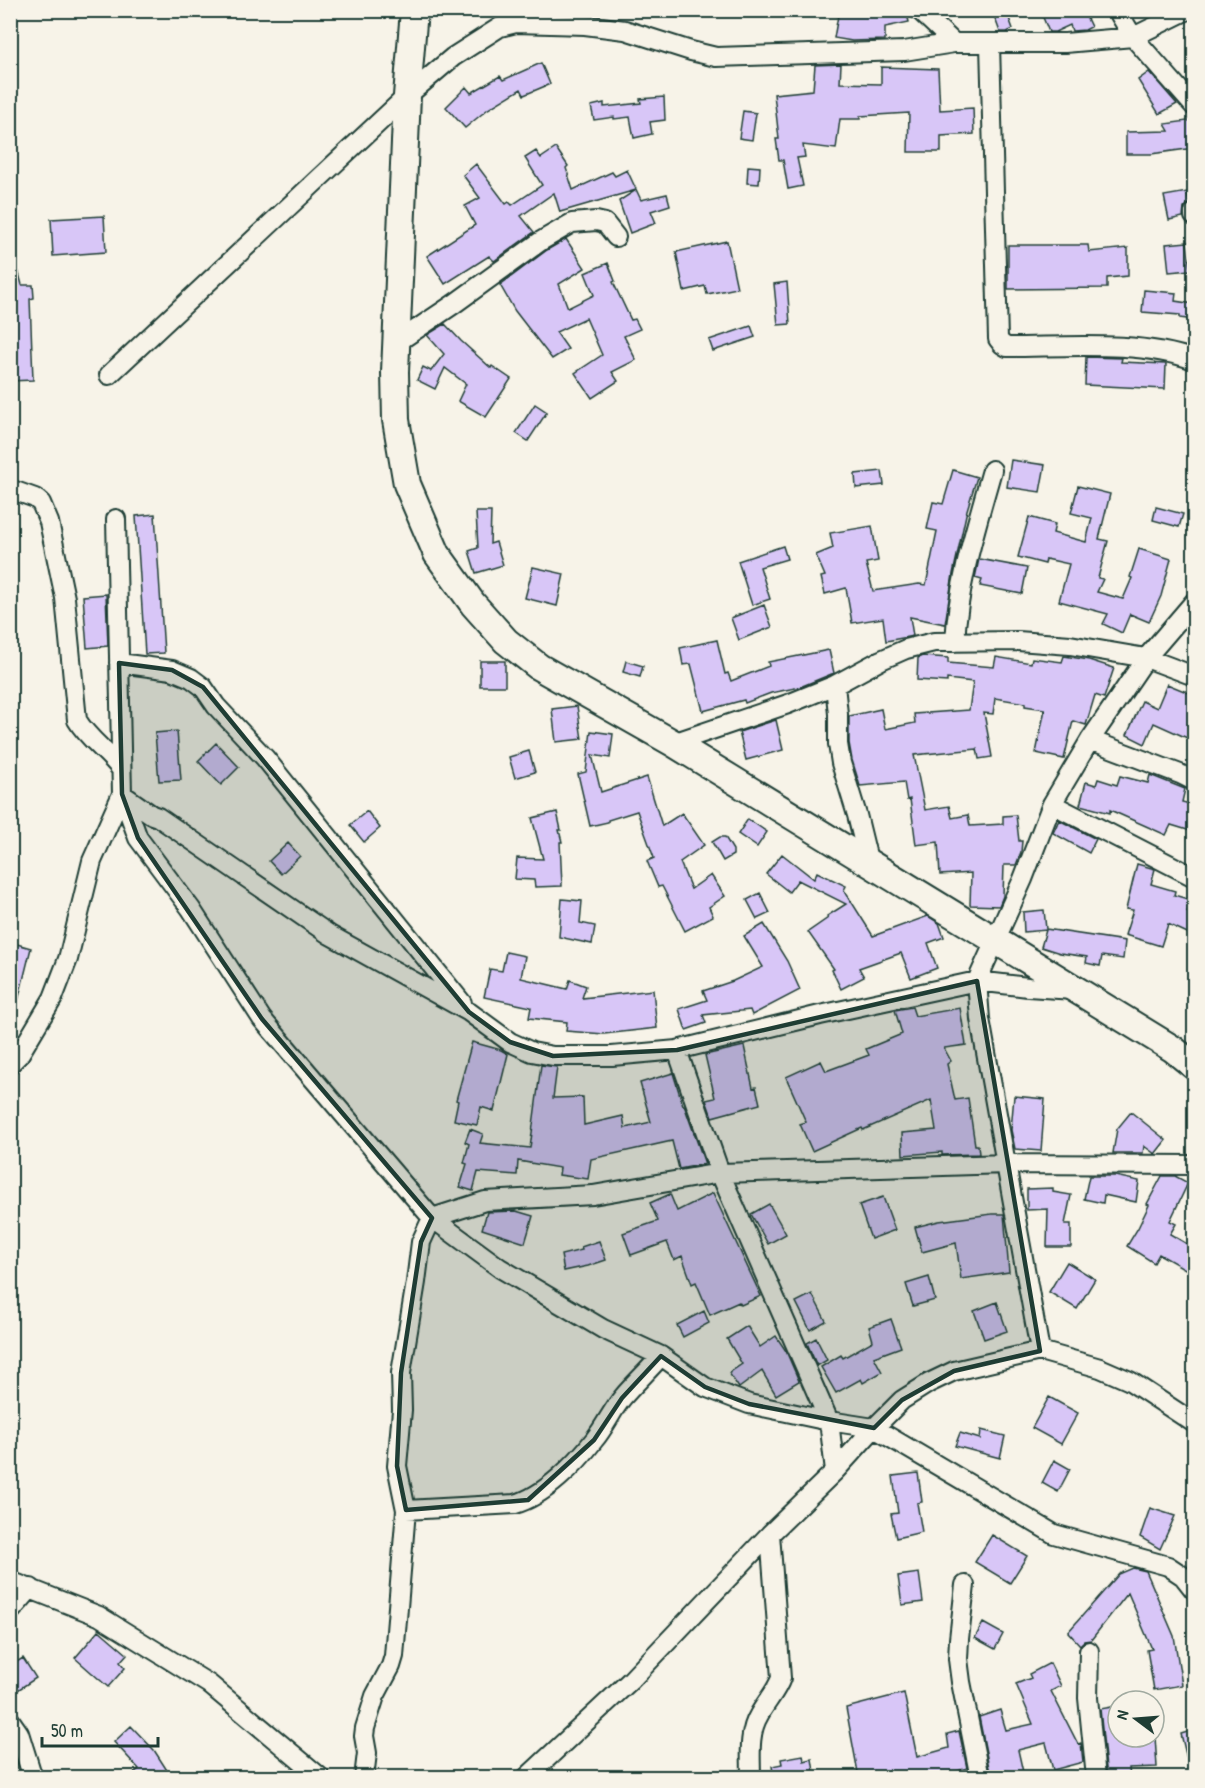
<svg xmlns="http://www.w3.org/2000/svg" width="1205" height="1788" font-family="'Patrick Hand',sans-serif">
  <rect width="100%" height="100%" fill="#f7f3e8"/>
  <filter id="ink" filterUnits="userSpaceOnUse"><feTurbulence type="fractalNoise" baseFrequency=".0167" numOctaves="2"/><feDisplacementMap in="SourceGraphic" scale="12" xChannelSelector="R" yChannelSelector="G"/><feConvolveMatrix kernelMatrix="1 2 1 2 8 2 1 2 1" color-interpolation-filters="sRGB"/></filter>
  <g filter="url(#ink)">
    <!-- building -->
    <path fill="#d8c6f7" stroke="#1f3d34" stroke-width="1.5" d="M839,10H906L909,22L885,27V40L852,41L834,38Z
      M992,10H1006L1013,29L1007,32H1000Z
      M1040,10H1083L1091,27L1085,30L1072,31L1070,25L1055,32H1049Z
      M541,63L550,84L524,95L521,89L488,109L465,128L446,107L466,87L471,93L500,76L503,80Z
      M841,64L840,83L881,84V67L938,69L940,110L973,108L974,134L941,136V152H908L909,113L860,116V119H840L836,149L803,145L805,157L797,158L803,186L788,189L783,160H779L776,139H779L774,94L813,90L815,65Z
      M1149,72L1177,104L1159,114L1138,80Z
      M664,97L665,120L650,122L652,134L634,138L630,117L614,119V117L594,120L591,106L604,103V107L641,103L640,99Z
      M743,111L756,113L752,140L739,138Z
      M1194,120V148L1151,154H1126V132L1169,131L1165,124Z
      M556,148L568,166L566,168L573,190L612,172L615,176L627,170L641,200L667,194L670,205L651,211L656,223L630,233L619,201L636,190L560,212L554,193L521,216L534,232L494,261L489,256L445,284L427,256L475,225L465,206L480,198L463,175L476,164L506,204L509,202L512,205L542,185L525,158L536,151L541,158Z
      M748,166L760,167L759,184L747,183Z
      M1187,192L1189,203L1184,208L1183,217L1169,220L1164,196Z
      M104,216L106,252L53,256L51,219Z
      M566,239L585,268L559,284L568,308L594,295L585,273L608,263L615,281L613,282L631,320L635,319L640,329L624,336L636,360L612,372L618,381L592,398L575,373L602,355L586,318L556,332L568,349L552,359L515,311L500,285L547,250Z
      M727,241L737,288L707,294L705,286L684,291L676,252Z
      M1187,242L1190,270L1169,272L1166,244Z
      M1008,245H1088L1089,252L1128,248V276L1107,278V288L1008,289Z
      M10,258H15L22,285H33L34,298L30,299L33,380L10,381Z
      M787,282L790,324L778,325L774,284Z
      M1144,290L1176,293L1175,301L1194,304V320L1180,318V315L1142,312Z
      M445,324L461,341L491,368L492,366L511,379L486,417L458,401L466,384L445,368L435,389L417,380L423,367L431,371L444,354L427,335Z
      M751,326L755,337L713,351L709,340Z
      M1086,357L1122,358L1121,362L1166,364L1165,389L1085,385Z
      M535,404L547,412L528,441L516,433Z
      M1011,460L1045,465L1040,492L1007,487Z
      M953,470L977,477L967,510L953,574L945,624L910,617L913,636L886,641L883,618L852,623L846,588L825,594L821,577L825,576L816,555L833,548L830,533L872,526L878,561L866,563L873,591L919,584L926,585L937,531L927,529L933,502L943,504Z
      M882,471L884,485L856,488L855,474Z
      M1078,486L1110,494L1099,539L1108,541L1098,578L1103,579L1097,592L1123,599L1132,578L1130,577L1139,549L1171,559L1161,596L1149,622L1130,614L1122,633L1103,624L1108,614L1059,601L1069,564L1046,559L1045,564L1018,557L1029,517L1055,524L1053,533L1086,542L1092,518L1071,513Z
      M1156,507L1183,514L1179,527L1153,520Z
      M476,512H491L490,544L496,542L503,565L476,573L469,551L478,548Z
      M155,514L164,653L145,654L136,516Z
      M783,546L787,559L760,567L770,599L752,605L738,561Z
      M979,559L1027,568L1022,594L980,586L982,580L975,578Z
      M533,567L564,574L557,606L525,598Z
      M106,594L108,646L87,648L83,596Z
      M764,605L772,627L739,640L731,618Z
      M717,640L725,674L728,673L731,681L769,666L768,662L829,650L834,673L800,687L771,693L745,703L744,700L703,711L691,664L683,665L680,648Z
      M922,656L948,658V663L994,667L996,657L1031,663L1032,658L1062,662L1064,656L1089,660L1114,668L1104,698L1095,695L1086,725L1073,721L1064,759L1036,753L1045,709L1025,706V703L995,698L993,714L984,713L992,757L979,759L977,749L914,755L925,810L949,806L952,818L968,815L970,826L1003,824V816L1016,815L1019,841H1022L1021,852L1016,865H1004L1003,896L999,906L970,905L971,873L940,875L938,842L916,845L910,799L907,800L904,782L860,786L852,760L849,743V716L881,709L885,729L915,723L914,714L969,710L973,682L947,679V682L917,680L918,658Z
      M480,661H505V686H480Z
      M626,661L643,666L640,677L623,672Z
      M1167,684L1194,695V741L1154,723L1145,744L1127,735L1142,701L1157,708Z
      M577,706L582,739L556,742L552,709Z
      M776,720L783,750L746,760L739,732Z
      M177,731L181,780L159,781L155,733Z
      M591,731L613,734L610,758L592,755L601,792L647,777L662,826L682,813L704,845L680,862L691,889L711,875L725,896L709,907L713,916L685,931L662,886L658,887L647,861L654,858L637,811L608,820V822L590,826L578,774L586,772Z
      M216,743L239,767L221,785L198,761Z
      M529,751L535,772L515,778L509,757Z
      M1150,775L1185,789L1182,802L1194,805V832L1171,825L1166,835L1110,810V813L1080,805L1086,782L1096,785L1098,779L1117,785L1120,776L1148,783Z
      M367,811L380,828L364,842L350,825Z
      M557,812L561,830H559L562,842H560L562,886L535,887L534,880L515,879L517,858L543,859L532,818Z
      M748,819L767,832L757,847L738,834Z
      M1059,820L1096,839L1089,853L1053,833Z
      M720,837H725L733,850V855L723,861L712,842Z
      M288,843L300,856L281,874L269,861Z
      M782,854L814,879L817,872L846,886L844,890L873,936L928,916L939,923L944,937L928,943L937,968L911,978L901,953L859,968L864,977L841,989L832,970L834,969L808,932L828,918L827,916L846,904L798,880L789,892L766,874Z
      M1137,864L1155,869L1151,884L1175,891L1174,895L1191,900L1187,912L1194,915V936L1168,924L1161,946L1125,935L1133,910L1126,909Z
      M760,893L770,913L757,919L747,900Z
      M562,899L582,901L580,923L595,926L592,944L559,937Z
      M1044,910L1046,929L1125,941L1123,959L1102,956L1100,966L1086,963L1087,957L1060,953L1041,947L1046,930L1024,932L1023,912Z
      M764,924L787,961L800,990L752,1015L750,1010L703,1015L706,1023L686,1030L679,1009L707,1000L703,991L733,981L763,967L744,936Z
      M10,942L31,948L15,1013L10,1012Z
      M506,952L525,956L521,978L567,989L570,980L586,986L582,998L653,990L657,1028L604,1034L566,1031L567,1022L529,1018L531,1007L484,997L490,969L502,971Z
      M912,1007L915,1016L960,1008L966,1045L944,1048L951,1061L947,1064L955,1100L968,1098L975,1145H978L979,1154L942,1155V1152L903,1155L902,1133L936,1130L931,1100L863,1130L862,1128L812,1151L800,1124L806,1122L786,1077L821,1061L826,1071L869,1055L866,1049L902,1034L895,1010Z
      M472,1042L501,1050L508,1054L494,1111L481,1107L477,1125L454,1120L458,1101L456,1100Z
      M744,1046L753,1088L756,1087L760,1104L712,1117L706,1100L715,1098L705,1055Z
      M541,1065L557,1067L553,1098L583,1097L584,1125L623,1116L625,1128L651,1122L640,1083L673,1073L683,1105H684L705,1164L679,1169L672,1141L591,1159L588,1179L559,1175L560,1168L518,1161L517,1175L478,1172L473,1191L460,1187L467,1164L464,1163L469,1144L465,1142L470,1129L483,1134L480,1143L530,1148Z
      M1014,1096L1045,1099L1041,1151L1015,1149L1011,1130Z
      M1131,1112L1166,1140L1155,1154L1144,1146L1143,1153H1113L1117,1129Z
      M1089,1176H1115L1139,1181L1136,1202L1104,1195L1103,1203L1084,1199Z
      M1162,1176H1175L1188,1183L1170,1221L1176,1224L1170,1234L1194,1248V1274L1159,1254L1154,1263L1127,1246L1138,1228L1149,1205L1147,1204Z
      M1053,1188V1192L1071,1195L1065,1224H1071V1247H1047L1048,1209L1027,1210V1189Z
      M713,1193L761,1296L741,1305L739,1302L710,1315L696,1282L692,1284L682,1256L674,1260L667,1242L631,1255L623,1233L658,1221L650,1203L670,1194L677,1211Z
      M883,1197L895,1230L871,1239L859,1205Z
      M769,1204L786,1234L768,1244L751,1214Z
      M516,1211L533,1216L525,1243L482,1229L487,1212Z
      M992,1214H1004L1009,1272L961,1279L956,1243L922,1252L915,1227L939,1221Z
      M599,1241L606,1260L588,1266L564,1271L561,1255L582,1250L581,1247Z
      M1067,1262L1095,1279L1077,1309L1049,1292Z
      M929,1277L935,1300L913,1306L906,1284Z
      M812,1294L826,1321L810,1330L796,1302Z
      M997,1302L1007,1331L984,1339L974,1311Z
      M704,1311L709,1323L683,1337L677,1325Z
      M891,1319L901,1347L874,1357L882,1372L863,1383L861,1379L836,1393L821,1367L841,1355L843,1358L873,1341L869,1327Z
      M747,1326L760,1347L776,1336L786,1351L799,1381L776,1395L762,1371L739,1388L729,1373L742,1364L727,1339Z
      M816,1338L827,1360L817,1366L807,1343Z
      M1049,1397L1078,1413L1061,1444L1032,1428Z
      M981,1430L1005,1436L1000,1458L955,1446L960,1433L980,1439Z
      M1054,1460L1070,1469L1058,1492L1042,1483Z
      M918,1473L922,1502L917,1503L922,1532L896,1538L891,1514L898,1513L893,1476Z
      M1150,1508L1175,1516L1160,1549L1140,1537Z
      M992,1535L1027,1556L1010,1583L975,1562Z
      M1133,1568L1146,1571L1174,1636L1182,1685L1154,1690L1147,1650L1152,1649L1128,1593L1091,1640L1084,1641L1080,1645L1068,1632L1119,1574Z
      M919,1573L923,1602L902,1605L898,1576Z
      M983,1623L1003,1634L995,1649L975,1638Z
      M99,1630L127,1654L120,1662L125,1668L108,1687L75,1658Z
      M23,1658L36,1678L10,1695V1666Z
      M1050,1663L1061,1686L1051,1691L1078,1744L1081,1743L1083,1762L1053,1770L1046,1743L1018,1750L1023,1772L1003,1778H991L979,1717L1000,1710L1006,1730L1033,1724L1016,1684L1031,1678L1029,1674Z
      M904,1693L917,1757L949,1748L947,1734L959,1731L967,1768L936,1778H859L846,1708Z
      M1118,1706V1737H1155L1157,1767L1129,1768L1130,1778H1107L1100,1709Z
      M131,1726L154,1750L172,1778H128L139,1769L114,1742Z
      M1194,1730V1771H1190L1181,1734Z
      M803,1755L804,1761L812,1759L815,1778H774L772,1766L782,1764L781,1759Z"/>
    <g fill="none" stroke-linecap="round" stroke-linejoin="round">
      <defs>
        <path id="minor" d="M919,10L954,43
          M1117,10L1133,37L1188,10
          M990,44L998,339L1002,344L1007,347C1065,347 1139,340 1194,360
          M1194,213V216
          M396,343L454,304L541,241L572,223L596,221L605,223L616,237
          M109,375L407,96L453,57L500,27L516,23L585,25L625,30L691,51L716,57L904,51L954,43H1065L1133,37L1194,106
          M10,489L35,498L41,503L49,522L65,598L77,720C88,739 107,751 120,768
          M116,519L122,794L138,838L191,909L262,1019L432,1218L500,1268L603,1329L661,1356L705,1387L749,1404L829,1421L720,1173L1006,1164L1040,1351L954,1371L929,1383L902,1400L874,1428L835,1471L770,1534L630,1681L526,1778
          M955,642C958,583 976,527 992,470
          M119,663L172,670L191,678L203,687L216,706L265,758L462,1003
          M1090,740L1180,774L1194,781
          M673,743L788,704L835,685
          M122,794L152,815L158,817L330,935L469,1012L510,1042L532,1052L553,1056H612L677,1050L820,1015L977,981L1028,987L1074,990
          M1052,804L1090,740L1146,658L1194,602
          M869,864L857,815L841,763L838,744V714L835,685L881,660L906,649L934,642L1018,641L1070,645L1146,658L1194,676
          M1194,877L1052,804L1023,879L977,981L980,1019L1006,1164L1194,1165
          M10,1064L19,1055L53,998L68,959L92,861L122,794
          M1040,1351L1100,1368L1130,1381L1194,1423
          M835,1471L829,1421L874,1428L1054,1534L1168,1566L1183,1576L1194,1590
          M406,1510L515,1504C544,1496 576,1464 594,1440C605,1427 612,1410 623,1397C635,1383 649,1370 661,1356
          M10,1581L99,1616L209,1684L321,1778
          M965,1585L959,1639L958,1659L961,1682L980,1778
          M10,1612L31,1588
          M1089,1651L1088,1698L1096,1778
          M10,1720L19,1733L33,1778
          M364,1778L367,1753L364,1736L365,1728L375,1696L391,1666L394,1656L406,1510L397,1466L402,1410L401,1373L416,1282L421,1242L432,1218L485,1201L593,1195L720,1173L677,1050
          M751,1778C751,1757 748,1733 759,1715C766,1702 776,1692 781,1678L770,1534"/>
        <path id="secondary" d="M414,10L407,96L395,372L396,420L407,484L437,554L473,604L506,641L539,667L673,743L1173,1049L1194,1066"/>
      </defs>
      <!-- minor casing -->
      <use href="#minor" stroke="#1f3d34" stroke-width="22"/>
      <!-- secondary casing -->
      <use href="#secondary" stroke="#1f3d34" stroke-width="30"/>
      <!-- minor -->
      <use href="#minor" stroke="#f7f3e8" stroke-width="18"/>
      <!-- secondary -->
      <use href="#secondary" stroke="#f7f3e8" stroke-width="26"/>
    </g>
  </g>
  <!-- marked area -->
  <path fill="#1f3d34" fill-opacity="0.2" stroke="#1f3d34" stroke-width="4.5" stroke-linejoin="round" d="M119,663L172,670L203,687L469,1012L510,1042L553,1056L677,1050L977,981L1040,1351L954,1371L902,1400L874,1428L749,1404L705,1387L661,1356L622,1398L594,1440L528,1500L406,1510L397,1466L401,1373L421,1242L432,1218L262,1019L138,838L122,794Z"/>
  <!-- margin -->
  <rect width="1205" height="1788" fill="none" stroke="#f7f3e8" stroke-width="36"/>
  <rect x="18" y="18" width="1169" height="1752" fill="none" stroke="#1f3d34" stroke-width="2" filter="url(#ink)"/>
  <!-- north arrow -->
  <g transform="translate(1136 1719) rotate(286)"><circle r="28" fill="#f7f3e8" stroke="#a1aaa0" stroke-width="1.5"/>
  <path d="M0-4.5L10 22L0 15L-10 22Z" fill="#1f3d34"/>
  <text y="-9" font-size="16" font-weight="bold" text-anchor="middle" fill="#1f3d34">N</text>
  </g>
  <!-- scale -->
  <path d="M42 1737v9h116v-9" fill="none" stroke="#1f3d34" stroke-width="3"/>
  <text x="51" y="1737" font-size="18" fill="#1f3d34" stroke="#f7f3e8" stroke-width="4.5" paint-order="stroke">50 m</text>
</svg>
